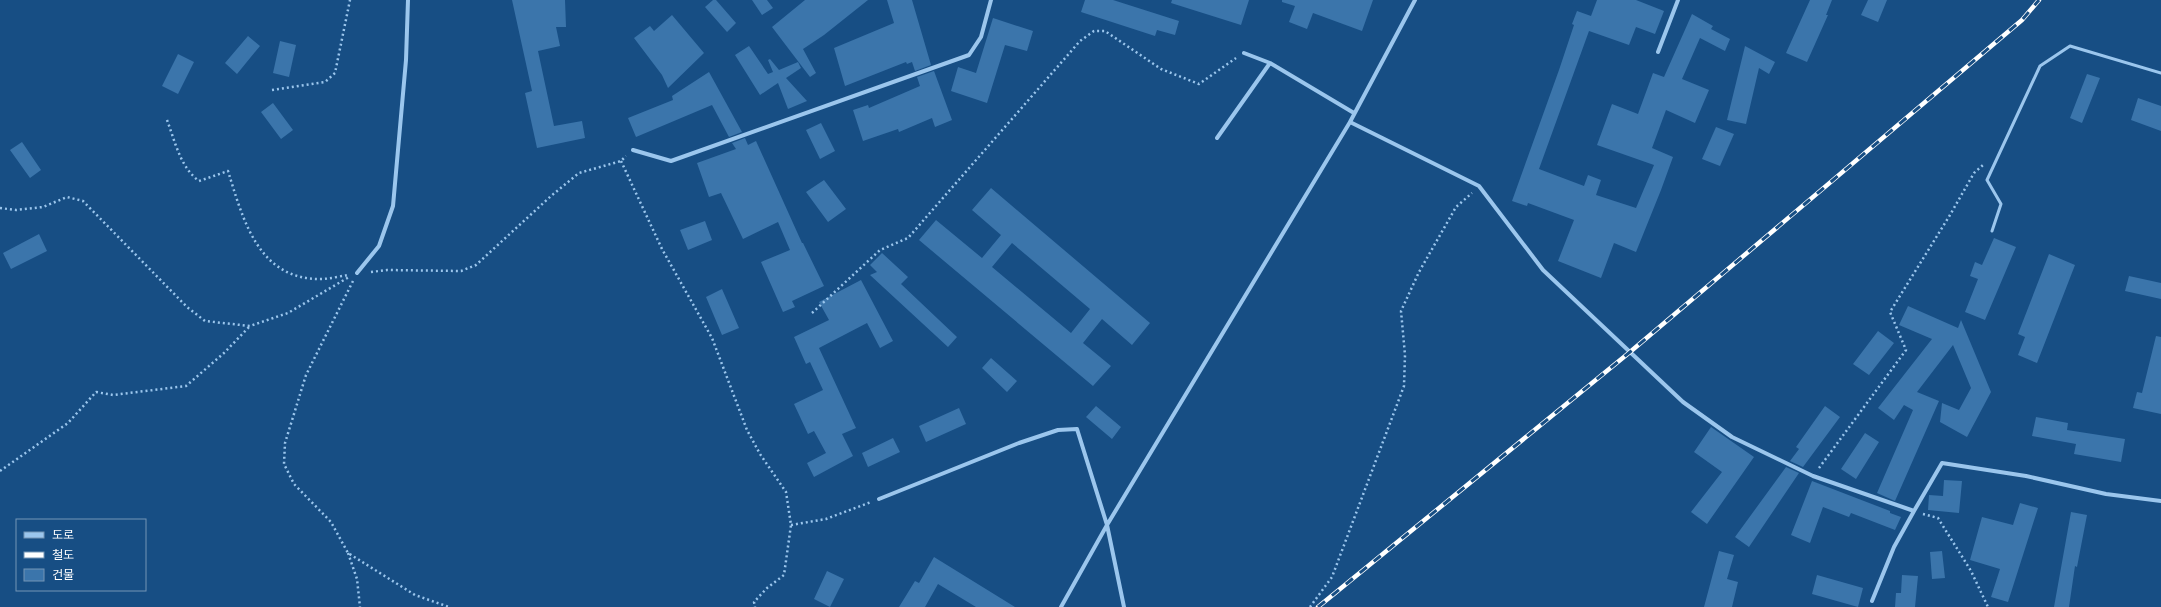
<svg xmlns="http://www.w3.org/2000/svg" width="2161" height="607" font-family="Raleway,'Noto Sans KR',sans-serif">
  <rect width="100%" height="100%" fill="#174e84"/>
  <!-- building -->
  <path fill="#3b75ab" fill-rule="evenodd" d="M512,0H565L566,27H556L560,46L538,51L554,126L582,121L585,138L537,148L525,93L532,91Z
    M713,0H716L736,23L727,32L705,7Z
    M752,0H767L773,8L762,15Z
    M805,0H868L824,35L803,49L816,73L810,77L772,27Z
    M887,0H912L931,65L915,71L912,62L907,64L906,62L845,86L834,48L894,23Z
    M1085,0H1113L1179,21L1175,35L1157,30L1155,36L1081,12Z
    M1172,0H1249L1241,25L1171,3Z
    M1282,0H1373L1362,31L1313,13L1307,29L1289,22L1295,6L1282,2Z
    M1597,0H1636L1664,11L1655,34L1636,27L1629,45L1589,31L1539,169L1584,186L1588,175L1601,180L1596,195L1636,208L1654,165L1597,145L1612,104L1638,114L1653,73L1664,77L1692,14L1713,26L1711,29L1730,39L1725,51L1700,38L1682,79L1709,90L1695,123L1666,110L1652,148L1673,157L1661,190L1636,252L1614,243L1601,278L1558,261L1574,220L1528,203L1527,206L1512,201L1559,70L1574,25L1572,24L1577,11L1591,16Z
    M1810,0H1832L1826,15H1828L1807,62L1786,53Z
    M1868,0H1887L1878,22L1861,15Z
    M672,15L704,53L668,88L662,75L634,38L650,26L654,31Z
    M993,18L1033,31L1027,51L1005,45L987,103L951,91L958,67L976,73Z
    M248,36L260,46L237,74L225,63Z
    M280,41L296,45L289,77L273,73Z
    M749,46L768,74L773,72L768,60L770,59L779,70L798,62L801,68L786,78L807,101L788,109L778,83L760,95L735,55Z
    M1745,46L1775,62L1769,74L1759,68L1746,124L1727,120Z
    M178,54L194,62L178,94L162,86Z
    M934,71L952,120L935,127L932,118L899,132L898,129L863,141L853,110L868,105L869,108L920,86L917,77Z
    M709,72L742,132L729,137L712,105L636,137L628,118L673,100L672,96Z
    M2087,74L2100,78L2082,123L2070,118Z
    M2138,98L2161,106V131L2131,120Z
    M273,103L293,130L281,139L261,112Z
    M821,123L835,151L820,159L806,130Z
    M1716,127L1734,134L1720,166L1702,159Z
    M745,138L748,145L756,141L802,243H803L824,286L792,301L795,307L783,312L761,262L790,250L778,222L743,239L721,193L709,197L697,163L736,149L732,143Z
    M22,142L41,170L30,178L10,150Z
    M824,180L846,209L828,222L806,192Z
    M991,188L1150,323L1132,345L1102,319L1083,343L1111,366L1093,386L919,240L936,220L982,258L1001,235L972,210ZM1012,243L1090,309L1071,333L992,267Z
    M705,221L712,240L688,250L680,230Z
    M39,234L47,251L11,269L3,253Z
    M1994,238L2016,247L1985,320L1965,312L1978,279L1970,276L1975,262L1982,265Z
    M882,253L908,277L901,284L957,337L948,347L870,275L877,272L870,265Z
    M2049,254L2075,265L2037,363L2018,355L2025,337L2018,334Z
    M2129,276L2161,283V299L2125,291Z
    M861,280L893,341L880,348L867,323L819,348L856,428L842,434L853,456L814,477L807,463L826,453L814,431L808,434L794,404L823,390L810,362L806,364L794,337L829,320L819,302Z
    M722,289L739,328L722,335L706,297Z
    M1908,306L1958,328L1961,320L1991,392L1967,437L1940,422L1942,403L1959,410L1971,388L1953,345L1917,392L1939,401L1895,501L1877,493L1913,410L1904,405L1894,420L1878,408L1932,339L1899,325Z
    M1878,331L1894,343L1869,375L1853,364Z
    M2156,336L2161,337V414L2133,408L2137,392L2142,393Z
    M991,358L1017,381L1007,392L982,368Z
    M1096,406L1121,427L1112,439L1086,417Z
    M1825,406L1840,417L1803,467L1790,461L1799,449L1796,447Z
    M959,408L966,424L926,442L919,426Z
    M2036,417L2068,423L2067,430L2125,439L2121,462L2074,454L2076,444L2032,436Z
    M1711,427L1754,457L1707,524L1691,512L1722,472L1694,452Z
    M1865,433L1879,442L1856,479L1841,469Z
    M893,438L900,452L868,467L862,453Z
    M1786,467L1799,473L1749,547L1735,537Z
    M1944,480L1962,481L1959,513L1928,510L1929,495L1943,496Z
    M1812,481L1890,511V513L1901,517L1895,530L1851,513L1849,517L1823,507L1810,543L1791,535Z
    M2020,503L2038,508L2008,602L1991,597L2000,569L1970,560L1982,517L2013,525Z
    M2071,512L2087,515L2077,567L2075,566L2069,607H2054Z
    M1719,551L1734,555L1727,579L1738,582L1732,607H1704Z
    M1942,551L1945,578L1932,579L1930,552Z
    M934,557L1015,607H976L938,584L925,607H899L915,581L919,583Z
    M827,571L844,579L830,607L814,599Z
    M1817,575L1863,588L1858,607L1812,594Z
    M1902,575L1918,576L1915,607H1895L1896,593H1901Z"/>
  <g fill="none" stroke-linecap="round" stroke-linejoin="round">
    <!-- path -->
    <path stroke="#9bc6ed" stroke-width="2.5" stroke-dasharray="2 3" stroke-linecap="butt" d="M272,90L325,82L335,73L350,0
      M167,120C175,141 180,167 199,181L228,171C243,219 258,280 321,279C330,279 340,276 348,275
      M621,161L662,249L712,338L747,430L760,454L786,492L791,525L784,575L767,588L754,602L755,607
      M0,208L16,210L43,207L67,197L83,201L187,307L205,321L250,326L288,313L349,277
      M371,272L387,270L461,271L476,265L551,196L579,173L621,161L626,156
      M353,281L306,375L285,443L284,464L294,484L331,522L348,553L415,595L449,607
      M812,313L880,250L908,238L1080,41L1094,31H1105L1161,69L1199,84L1236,58
      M1819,468L1906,350L1890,312L1950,215L1974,173L1983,165
      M0,471L68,423L96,392L113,395L186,386L224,353L250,326
      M1923,514L1938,518L1971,571L1988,607
      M791,525L826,519L871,502
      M348,553L357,579L360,607
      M1310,607L1332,577L1404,386L1405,355L1401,311L1419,272L1456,207L1472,193"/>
    <!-- service -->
    <path stroke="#9bc6ed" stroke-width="3" d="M1992,231L2001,204L1987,180L2040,66L2070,46L2161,73"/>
    <!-- minor -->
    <path stroke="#9bc6ed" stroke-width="4" d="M1658,52L1678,0
      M1244,53L1270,63L1354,113
      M1350,122L1479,186L1543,270L1683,402L1732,437L1813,476L1914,511L1942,463L2026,476L2106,494L2161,501
      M1217,138L1270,63
      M633,150L671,161L969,55L981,37L991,0
      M357,273L379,246L393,206L406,60L408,0
      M879,499L1019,443L1058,430L1077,429L1107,525L1124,607
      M1872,601L1894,547L1914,511
      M1061,607L1107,525L1350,122L1415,0"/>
    <defs>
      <path id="rail" d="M1318,607L1630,352L2022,20L2039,0"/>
    </defs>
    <!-- rail casing -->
    <use href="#rail" stroke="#fff" stroke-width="4.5"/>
    <!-- rail -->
    <use href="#rail" stroke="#174e84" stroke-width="3" stroke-dasharray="9" stroke-linecap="butt"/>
  </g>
  <!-- legend -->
  <rect x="16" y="519" width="130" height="72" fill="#174e84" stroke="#7495b5"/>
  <rect x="24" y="532" width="20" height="6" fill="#9bc6ed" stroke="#7495b5"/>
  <text x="52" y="539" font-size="12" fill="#ffffff">도로</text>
  <rect x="24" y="552" width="20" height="6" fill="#ffffff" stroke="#7495b5"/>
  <text x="52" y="559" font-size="12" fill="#ffffff">철도</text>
  <rect x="24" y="569" width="20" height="12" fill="#3b75ab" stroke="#7495b5"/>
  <text x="52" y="579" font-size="12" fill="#ffffff">건물</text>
</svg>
